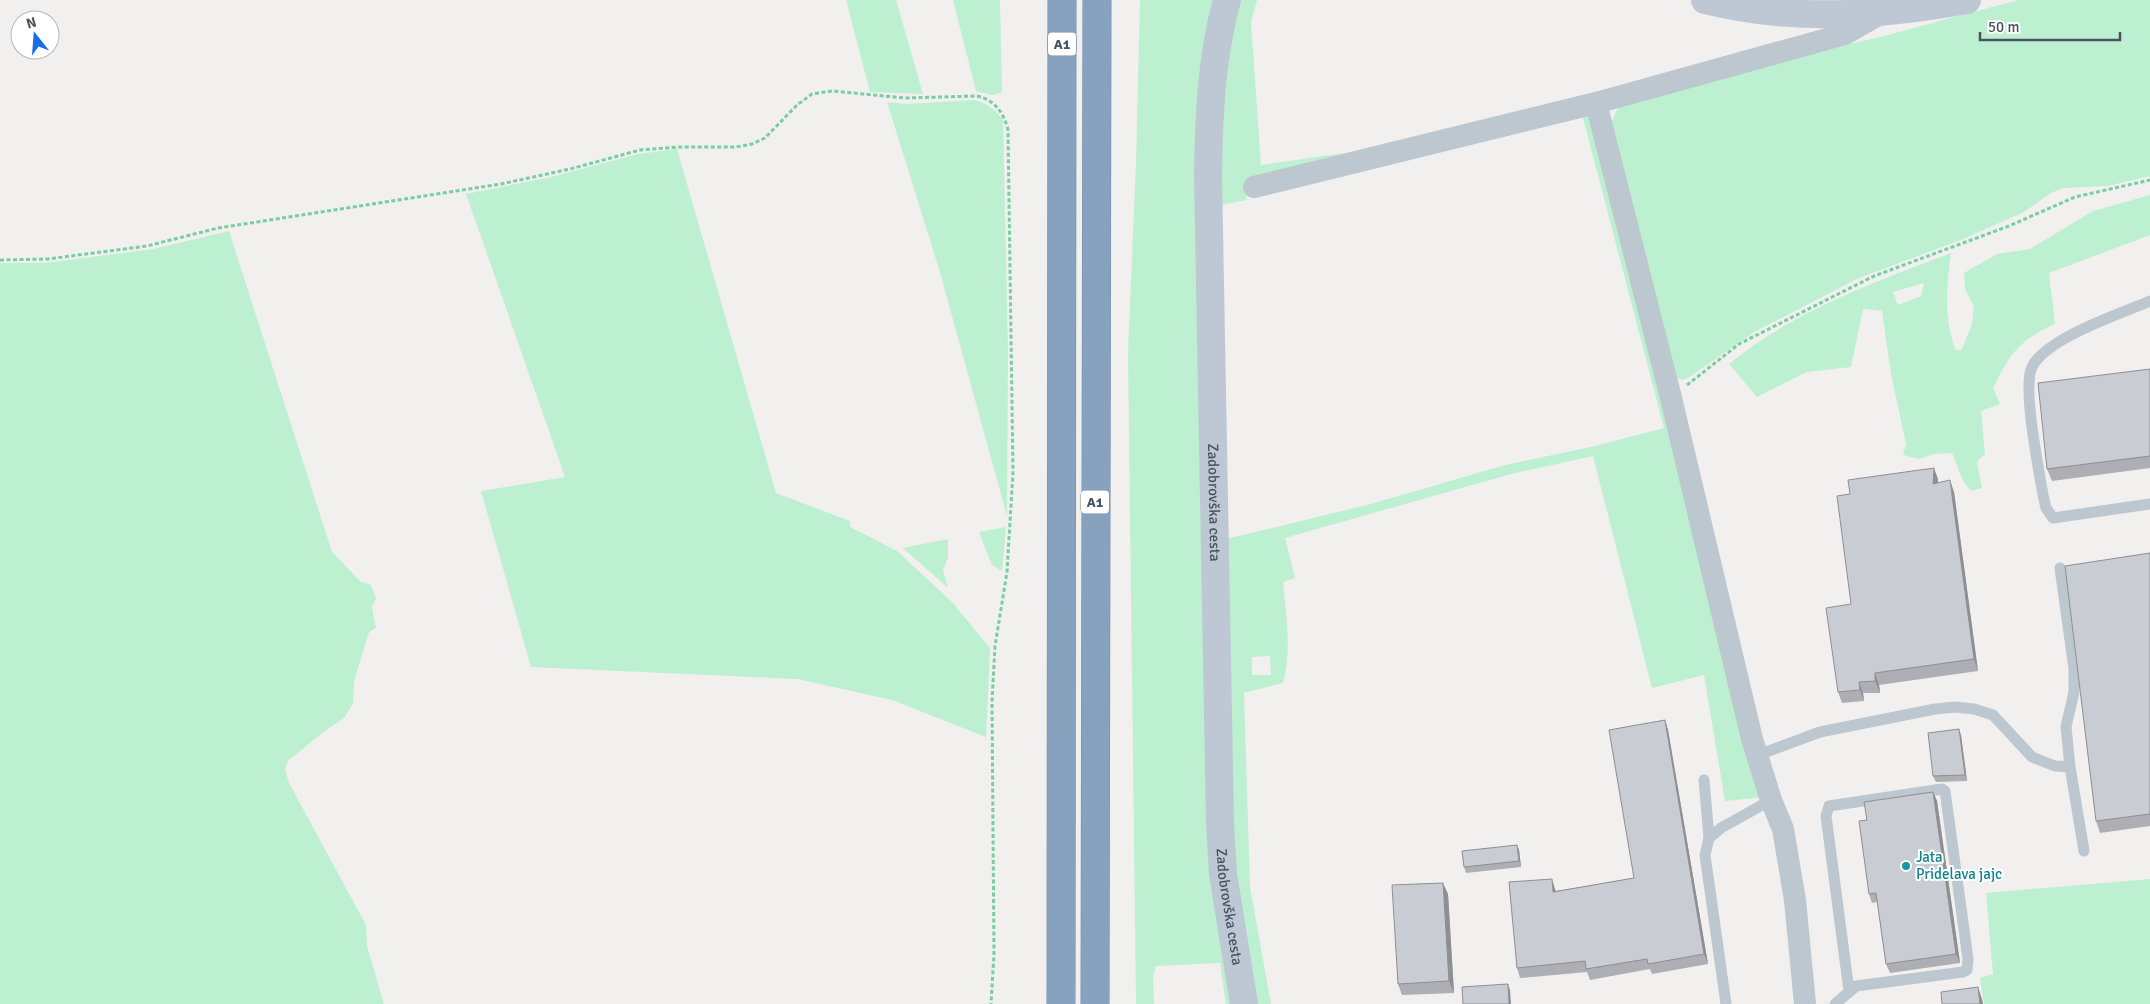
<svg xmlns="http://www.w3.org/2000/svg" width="2150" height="1004" font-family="Signika,sans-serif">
  <rect width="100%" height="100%" fill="#f2efef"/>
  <!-- green -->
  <path fill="#bdf0d1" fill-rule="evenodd" d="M846,0H896L923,94L870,92Z
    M953,0H1000L1002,92L992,95L976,91Z
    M1140,0H1214L1206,28L1201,68L1231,1004H1226L1220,963L1156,966L1153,978L1154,1004H1136L1128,352L1136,162Z
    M1238,0H1257L1251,22L1261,165L1344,153L1243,182L1247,200L1221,205L1224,66Z
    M2018,0H2150V176L2108,186L2063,188L2051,193L2024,212L1961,240L1859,278L1754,332L1688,378L1682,380L1675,377L1611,124L1616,111L1623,105L1772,62L1884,36Z
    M974,100C988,103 995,110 1003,120L1008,350L1007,516L939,269L887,102L907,104Z
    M1582,114H1592L1764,797L1725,801L1704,675L1652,688L1593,456L1511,474L1285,538L1295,578L1283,582C1286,613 1292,652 1283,683L1244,693L1250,887L1271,1004H1254L1233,858L1226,539L1371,504L1505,465L1591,447L1664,428ZM1270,656L1271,675H1252V657Z
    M677,149L776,493L850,521V527L897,551L952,602L990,648L986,737L892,700L797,679L531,667L481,491L565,477L466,194L551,177L638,154Z
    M2150,195V235L2049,273L2055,324C2019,340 2010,354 1993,388L2000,404L1981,411L1985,454L1977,462L1982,488L1972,491C1961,483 1958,465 1952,453L1934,454L1919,459L1903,455L1906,444L1891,374L1882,311L1863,309L1851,367L1807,372L1757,397L1729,364C1793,311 1875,282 1951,253C1946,288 1944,315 1955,349L1961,351L1972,324L1974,307L1965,289L1964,273L1997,254L2030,249L2093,211ZM1924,283L1921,296L1898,305L1893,292Z
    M229,231L332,552L361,582L371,585L376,598L372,607L376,628L369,632L354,681L353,704L344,718L322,733L288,761L285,769L289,783L366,925L367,946L384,1004H0V263H44L153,249Z
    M1006,527L1002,571L992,565L979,532Z
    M948,539V558L943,570L948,588L903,548Z
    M2150,879V1004H1984L1980,978L1993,974L1986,893Z"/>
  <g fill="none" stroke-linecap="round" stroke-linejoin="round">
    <defs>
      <path id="highway" d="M1061,1004L1062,0
        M1095,1004L1097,0"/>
    </defs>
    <!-- highway casing -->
    <use href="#highway" stroke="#728dab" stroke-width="29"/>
    <!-- path -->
    <path stroke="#75cfa2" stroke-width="3" stroke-dasharray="4 2.5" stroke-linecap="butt" d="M0,260L48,259L147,246L218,228L501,184L570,169L640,150L678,147H736L752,144L765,138L797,105L812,94L832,91L905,98L977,96C995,100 1004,113 1008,130L1013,472L1007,572L995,646L992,702L994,954L991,1004
      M1687,385L1739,344L1874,276L2009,226L2075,197L2150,180"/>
    <!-- lane -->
    <path stroke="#bdc7cf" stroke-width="11" d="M2150,301C2120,314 2046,338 2032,367C2022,387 2039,470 2043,495L2046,508L2053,518L2150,504
      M2060,568L2074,669V692L2066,727L2070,767L2084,851
      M1758,755L1820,732L1935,709L1955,707L1974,709L1993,715L2032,757L2055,766L2070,767
      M1704,780L1709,838
      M1726,1004L1705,855L1709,838L1721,828L1771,800
      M1835,1004L1856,986L1963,972L1967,970L1968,959L1945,791L1942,789L1829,806L1826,816L1849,991"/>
    <!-- street -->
    <path stroke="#bdc7cf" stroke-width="22" d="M1596,103L1671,398L1752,739L1771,800L1783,829L1795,900L1805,1004
      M1254,187L1596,103L1845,34L1882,13"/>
    <!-- secondary -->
    <g stroke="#bdc8d4" stroke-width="28">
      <path id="s1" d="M1227,0C1211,58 1209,116 1208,176L1220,823L1223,874L1244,1004"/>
      <path d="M1705,0C1792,22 1879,16 1967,0"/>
    </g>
    <!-- highway -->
    <use href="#highway" stroke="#86a2bf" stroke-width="28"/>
  </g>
  <!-- wall -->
  <path fill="#adafb5" d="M2150,369V468L2052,481L2047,469Z
    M1938,479V483L1954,492L1978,671L1879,685L1880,693H1863L1864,701L1842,703L1838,692L1851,604L1850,494Z
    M2150,553V826L2100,833L2096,821Z
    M1665,720L1668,730L1708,964L1652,974L1650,969L1590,980L1587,972L1520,978L1517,968L1555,889L1556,891L1634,878Z
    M1961,735L1967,781L1936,782L1933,776Z
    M1933,792L1937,801L1960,963L1890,973L1886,964L1877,902L1872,903L1869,894L1867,820Z
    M1517,845L1519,850L1521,867L1466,873L1464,867Z
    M1448,894L1454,993L1402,995L1398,984Z"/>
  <!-- shaded-wall -->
  <path fill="#8d8f93" d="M1934,468L1938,479L1937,496L1933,484Z
    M1950,480L1954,492L1978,671L1974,659Z
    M1875,673L1879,685L1880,693L1875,681Z
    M1859,682L1863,693L1864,701L1860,690Z
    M1665,720L1668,730L1708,964L1704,954Z
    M1959,729L1961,735L1967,781L1965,775Z
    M1933,792L1937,801L1960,963L1956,954Z
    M1517,845L1519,850L1521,867L1519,861Z
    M1552,879L1555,889L1557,902L1553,892Z
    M1443,883L1448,894L1454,993L1449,981Z
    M1508,984L1510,990L1511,1004H1509Z
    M1978,987L1982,999L1983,1004H1980Z"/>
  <!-- building -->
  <path fill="#c9ccd2" stroke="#8d8f93" d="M2150,369V456L2047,469L2038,383Z
    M1934,468L1933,484L1950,480L1974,659L1875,673V681L1859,682L1860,690L1838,692L1826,608L1851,604L1837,496L1850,494L1848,480Z
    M2150,553V814L2096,821L2065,566Z
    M1665,720L1704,954L1648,964L1647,959L1586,969L1585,961L1517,968L1509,882L1552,879L1553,892L1634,878L1609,730Z
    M1959,729L1965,775L1933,776L1928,733Z
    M1933,792L1956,954L1886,964L1876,893L1869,894L1859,821L1867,820L1864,802Z
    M1517,845L1519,861L1464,867L1462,851Z
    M1443,883L1449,981L1398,984L1392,885Z
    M1508,984L1509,1004H1463L1462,987Z
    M1978,987L1980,1004H1942L1941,992Z"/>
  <!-- markers -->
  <circle fill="#0f9aa8" stroke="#fff" stroke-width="2" cx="1906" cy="866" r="5"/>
  <g text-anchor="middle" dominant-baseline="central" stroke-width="4" stroke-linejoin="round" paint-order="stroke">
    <!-- shield labels -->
    <g fill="#fff" stroke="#7e878e" stroke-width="1">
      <rect x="1048" y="32.5" width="28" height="23" rx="4"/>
      <rect x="1081" y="490.5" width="28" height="23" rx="4"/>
    </g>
    <g font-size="14" font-weight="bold" fill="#47535d">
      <text x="1062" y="44">A1</text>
      <text x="1095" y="502">A1</text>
    </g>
    <!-- street labels -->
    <g font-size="15" fill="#47535d" stroke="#fff">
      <text stroke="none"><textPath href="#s1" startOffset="504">Zadobrovška cesta</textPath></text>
      <text stroke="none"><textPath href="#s1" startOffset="909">Zadobrovška cesta</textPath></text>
    </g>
    <!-- culture labels -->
    <g font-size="15" fill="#0d838f" stroke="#fff" text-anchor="start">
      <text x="1916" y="857">Jata<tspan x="1916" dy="17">Pridelava jajc</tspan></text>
    </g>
  </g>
  <!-- north arrow -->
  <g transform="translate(35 35) rotate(343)"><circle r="24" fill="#ffffff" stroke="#b5babe"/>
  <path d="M0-4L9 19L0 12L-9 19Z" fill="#1570e6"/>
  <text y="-8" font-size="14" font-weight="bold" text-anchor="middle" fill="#47535d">N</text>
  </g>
  <!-- scale -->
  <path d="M1980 32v8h140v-8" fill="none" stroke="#47535d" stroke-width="2.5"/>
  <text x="1988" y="32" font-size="15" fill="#47535d" stroke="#ffffff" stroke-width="4" paint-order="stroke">50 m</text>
</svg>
